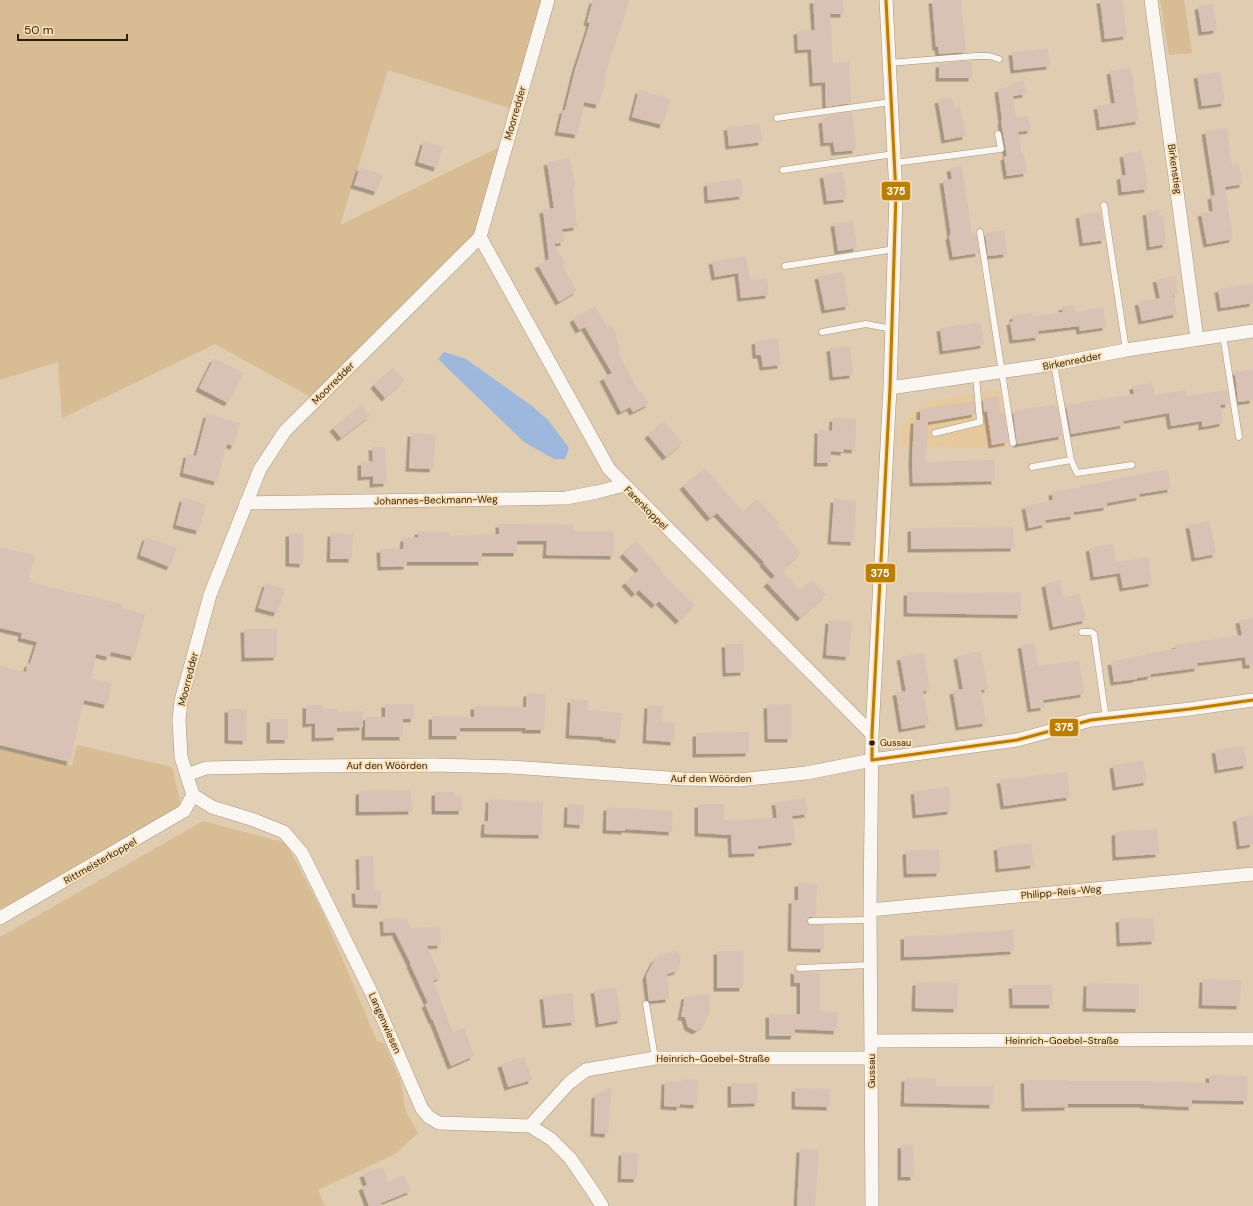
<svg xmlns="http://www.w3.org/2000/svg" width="1253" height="1206" font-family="'DM Sans',sans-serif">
  <defs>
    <filter id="shadow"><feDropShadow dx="-3.5" dy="3.5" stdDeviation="0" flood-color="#0004"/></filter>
  </defs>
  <rect width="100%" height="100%" fill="#dfccb1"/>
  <!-- built -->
  <path fill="#e7c99e" d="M1000,389L1008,448L901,446L902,423L926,402Z"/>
  <!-- green -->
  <path fill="#d8bc93" d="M0,0H548L516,110L388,70L340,225L506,144L480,237L316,400L215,344L62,418L58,362L0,380Z
    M1160,0H1184L1192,53L1169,55Z
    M77,745L172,767L181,805L56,881L0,909V750L72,766Z
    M203,821L286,843L322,911L377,1041L384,1043L400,1079L406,1112L418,1133L395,1154L318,1190L325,1206H0V937Z"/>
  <!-- water -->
  <path fill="#9eb8dd" d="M444,352L466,359L532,406L548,420L569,448L565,459H554L524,442L438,359Z"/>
  <!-- building -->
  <path fill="#dac1b5" filter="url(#shadow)" d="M593,0H629L620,31H619L604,77L606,78L599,105L584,102L578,135L558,132L563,110H565L575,70L590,23L587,22Z
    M813,0H843L844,14H830L833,63L849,62L851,103L826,107L825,82L813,83L811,49L798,50L797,31L815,30Z
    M932,0H961L966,52L939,54L938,47H936Z
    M1100,0H1122L1127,36L1105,39Z
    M1213,4L1217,30L1202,32L1198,6Z
    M1048,48L1050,66L1014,70L1012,52Z
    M966,61L972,62V78H939V64Z
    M1131,67L1139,121L1100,127L1097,106L1115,103L1110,71Z
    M1220,72L1225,103L1202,106L1197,75Z
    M1024,81L1026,94L1013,96L1016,118L1028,116L1031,130L1018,132L1022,154H1024L1027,173L1007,176L1004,157L1007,156L1001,121L1002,120L998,89L1012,86V91V83Z
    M639,90L670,99L663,125L632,117Z
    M952,97L954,108L960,106L966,136L945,140L938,100Z
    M852,112L856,150L835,152L833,142L824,143L822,120L827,119V116Z
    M760,124L762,142L729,146L727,127Z
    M1227,128L1232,166L1239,164L1243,184L1225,187L1233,239L1207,244L1201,213L1213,211L1211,196L1215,195L1205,131Z
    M424,141L443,147L437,168L418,162Z
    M1142,151L1148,189L1122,192L1120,176L1126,175L1123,154Z
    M570,158L575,187L573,188L577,227L562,229L564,242L554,244L566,264L562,266L577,291L559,302L538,265L549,259L543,210L554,208L547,162Z
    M962,166L972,234H976L979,253L953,257L949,236L951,235L943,180L952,179L950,168Z
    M360,167L383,175L377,192L354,185Z
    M843,172L847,199L827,201L823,175Z
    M741,179L743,196L708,200L707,183Z
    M1158,210L1159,215H1163L1166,244L1150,247L1146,212Z
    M1100,212L1105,240L1083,243L1079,215Z
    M853,221L857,248L838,251L834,223Z
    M1004,230L1007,254L988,256L985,233Z
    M746,256L750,280L767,278L769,295L741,298L738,273L715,277L712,261Z
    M843,272L849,306L825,310L818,276Z
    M1175,276L1178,294H1173L1177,314L1142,321L1138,302L1160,298L1156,279Z
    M1253,284V303L1221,308L1218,289Z
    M1075,305L1076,312L1103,307L1106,327L1080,331L1079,326L1038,331L1039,337L1013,340L1010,322L1013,321V316L1032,313L1033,316L1063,312L1062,307Z
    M595,306L607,327L611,325L617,335L615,337L621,349L617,351L639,392L641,391L649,404L633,412L630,407L621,412L603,378L612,373L585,327L579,330L573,319Z
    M980,322L984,345L943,351L940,328Z
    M778,338L781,365L763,367L761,355H756L755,341Z
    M850,346L853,375L833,377L830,348Z
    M214,358L243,373L228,403L199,388Z
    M393,368L405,380L385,398L374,385Z
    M1253,369V400L1238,402L1235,372Z
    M1152,383L1155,395L1186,390L1187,396L1227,390L1229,404L1220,405L1223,423L1202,427V421L1171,426L1169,413L1123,421L1124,425L1071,434L1066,405L1134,394L1133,386Z
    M998,396L1000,413L1004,412L1008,442L992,445L987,411L984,412L983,400H985V398Z
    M974,401L975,414L928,422L926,462L995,460V481L913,483L912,461L914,420H920V409Z
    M1055,404V407H1057L1062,436L1017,444L1013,411Z
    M361,405L370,416L341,438L333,428Z
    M207,414L240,423L234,446L227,444L217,482L183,473L187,454L196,456Z
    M833,418L856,419L855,450L844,449V452L831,451V463H817L818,430L832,431Z
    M664,421L683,443L666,457L648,435Z
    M411,433L436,435L433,469L409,468Z
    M372,447H385L387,483L373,484V476L361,477V462L373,461Z
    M705,468L744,513L757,499L780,523L777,525L801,553L782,570L801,591L812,580L826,595L800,618L767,583L775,576L763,563L764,562L717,513L710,518L683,486Z
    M1168,469L1171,489L1139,494L1140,497L1107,503V507L1074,512V516L1045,520L1046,524L1029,528L1025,506L1053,500L1052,492L1080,488V486L1114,480V479L1146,474V473Z
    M183,498L206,504L199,531L176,525Z
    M834,499L856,501L854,542L831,541Z
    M1210,521L1216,554L1195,558L1189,525Z
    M499,524L573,525V531H614V556L546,555L547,541H517V553H482V562H407V566L381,567L380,549H403L404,538L418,537V531L449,532V536L499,534Z
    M1013,527L1014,548L911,549V528Z
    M289,533H303V564L289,563Z
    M331,533L353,534L352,559H330Z
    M146,537L177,548L170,567L140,555Z
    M636,541L661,569L659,571L695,605L679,621L659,601L655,605L639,590L635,594L625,583L639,570L623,554Z
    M1113,544L1116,562L1148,557L1152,583L1123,588L1120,573L1094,577L1089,548Z
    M0,547L35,555L28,582L122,604L121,608L145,614L134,657L111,652L109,657L96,654L91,678L112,683L107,705L84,700L70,762L0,745V666L26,672L28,663L30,664L37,642L21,638L22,633L0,628Z
    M1060,580L1063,598L1080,594L1086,620L1053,627L1045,584Z
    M266,583L285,589L277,613L258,608Z
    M907,592L1021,593V615L907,613Z
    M1253,618V665H1246L1245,657L1197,663L1198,668L1151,674V676L1137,678V679L1114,682L1111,662L1146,654V653L1175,649V645L1242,635L1239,620Z
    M829,620L852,622L849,657L826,655Z
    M244,629H277V657L245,658Z
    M1034,643L1038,666L1079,660L1084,694L1043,700L1044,707L1031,709L1021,645Z
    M725,644H743L744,672L726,673Z
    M981,651L988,689L981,690L986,723L959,727L953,691L963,689L957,656Z
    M924,653L930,690L923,691L929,724L902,729L896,692L906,691L900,657Z
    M527,693L546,694L544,730H525L526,728H460V736H432V716L474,717V706L526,707Z
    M571,699L588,700V710L622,713L619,740L603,738V737L569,735Z
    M385,704H414V719H403V737H365V717H385Z
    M791,704V739H768L767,705Z
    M306,705H323V709H337V712L363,711V727L337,728V737L315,738V723L306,724Z
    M648,705L663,706L662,722L675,723L674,742L646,740Z
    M228,709H247L246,741L228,740Z
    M270,719H288V740H270Z
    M749,732V753L696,754V733Z
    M1243,746L1247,765L1218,770L1215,750Z
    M1143,760L1147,782L1116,787L1113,765Z
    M1067,772L1070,797L1004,806L1000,780Z
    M949,787L951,811L916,815L914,791Z
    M411,790L412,811L359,812V791Z
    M435,792H454V796H462V811H435Z
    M806,798L808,814L792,816L795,842L758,846V853L732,854L731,835L698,833V804H724V820L777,818L775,802Z
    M489,799L543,802L542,835L484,834L485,821H488Z
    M568,804L584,805L583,825L567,824Z
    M607,807L673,811L672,832L625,829V831L606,830Z
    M1253,815V844L1240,846L1236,818Z
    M1157,829L1159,854L1116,857L1115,832Z
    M1031,843L1034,865L999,869L997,847Z
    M939,849L940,873L907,874L906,851Z
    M359,856H373L375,891H381V905L356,904L355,890H360Z
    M798,883L817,884L816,916L809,917L807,921L811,925H824V949L791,948L792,900H798Z
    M383,918L407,919L410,928L440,927L441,945L427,946L441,977L433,981L453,1032L464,1028L474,1056L451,1066L433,1020H432L425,1004L428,1003L410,964H411L395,932L384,933Z
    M1154,918L1155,941L1120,943L1119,919Z
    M1013,930L1014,951L933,956L904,957V936L953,935V934Z
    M675,951L681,955L679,968L677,971L667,974L669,999L649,1001L646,976L654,960L659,955Z
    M717,951H743V988H717Z
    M794,970L799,972H820V1011L838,1012L837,1031L795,1029L794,1036H769V1014H800V983H794Z
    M1203,979L1241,980L1240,1006L1202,1005Z
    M916,982L958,983L957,1009L915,1008Z
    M1087,983L1139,984V1009L1086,1008Z
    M1012,985H1052L1053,1005H1013Z
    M616,987L621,1020L599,1024L594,990Z
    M572,993L575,1022L546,1025L543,996Z
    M709,994L710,1014H708L704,1025L696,1031L688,1027L685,1017H681L685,996Z
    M524,1057L532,1080L508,1087L501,1064Z
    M1209,1075L1247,1076V1101L1192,1100V1107L1144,1105V1104H1068V1107L1025,1108L1024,1080H1067L1068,1081H1146L1209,1083Z
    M905,1078L936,1079V1086H993V1105L904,1103Z
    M681,1079L698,1080L697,1105L680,1104V1107L664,1106L665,1081L681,1082Z
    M731,1083H757L758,1103L731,1104Z
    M612,1087L608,1134L594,1133L595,1095Z
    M795,1088L830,1089V1107L795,1106Z
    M913,1144L914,1177H901V1145Z
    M800,1149L819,1150L815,1206H797Z
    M622,1152L638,1153L637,1179H621Z
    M382,1167L388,1182L404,1175L411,1191L381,1203L382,1206H369L362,1187L367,1185L363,1174Z"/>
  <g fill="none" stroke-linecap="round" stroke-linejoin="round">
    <defs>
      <path id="service" d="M889,63L976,56H989L999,59
        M777,118L891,102
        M894,163L1001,149L998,134
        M783,170L894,154
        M1104,205L1126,350
        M980,232L1013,443
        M785,266L895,249
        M822,332L866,324L892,329
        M1223,335L1239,437
        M935,433L980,422L976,376
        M1071,460L1077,473L1132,465
        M1032,467L1071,460L1054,364
        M1082,632H1091L1094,634L1106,719
        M811,921L870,920
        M799,968L871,965
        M646,1004L655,1058"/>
      <path id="minor" d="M1151,0L1197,339
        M480,237L609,469L872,734
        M890,388L1054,364L1126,350L1253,331
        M246,503L566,498L597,492L624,485
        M187,775L206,768L309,766L434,765L511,767L683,779L739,780L806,773L872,760L1017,740L1091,720L1190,709L1253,700
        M193,795L181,757L179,720L181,701L210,595L260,469L285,431L480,237L548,0
        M193,795L212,807L254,820L284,832L302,853L372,994L422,1109L429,1117L439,1123L530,1126L551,1139L570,1158L594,1193L602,1206
        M870,910L1253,874
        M0,918L184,811L193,795
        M871,1041L1253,1039
        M530,1126L569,1083L586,1070L655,1058H871
        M872,1206L870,910L872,734L890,388L896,194L886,0"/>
    </defs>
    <!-- service casing -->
    <use href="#service" stroke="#a49680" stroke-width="7"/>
    <!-- minor casing -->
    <use href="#minor" stroke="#a49680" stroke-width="14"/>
    <!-- service -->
    <use href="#service" stroke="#faf7f3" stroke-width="6"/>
    <!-- minor -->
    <use href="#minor" stroke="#faf7f3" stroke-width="13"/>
    <defs>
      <path id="bus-1" d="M886,0L896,194L890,388L872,734V760L1017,740L1091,720L1190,709L1253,700"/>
    </defs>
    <!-- bus-1 casing -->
    <use href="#bus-1" stroke="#fadfb7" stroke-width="6"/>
    <!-- bus-1 -->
    <use href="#bus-1" stroke="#ba7e03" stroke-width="3"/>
  </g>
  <!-- markers -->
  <circle fill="#2b1f0a" stroke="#fadfb7" stroke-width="1.5" cx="872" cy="743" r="3.5"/>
  <g text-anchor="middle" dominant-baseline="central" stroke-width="4" stroke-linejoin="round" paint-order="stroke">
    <!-- bus labels -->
    <g font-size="9" fill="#2b1f0a" stroke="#fadfb7" text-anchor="start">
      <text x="880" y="743">Gussau</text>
    </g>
    <!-- street labels -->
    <g font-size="10" fill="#2b1f0a" stroke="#fadfb7">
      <text transform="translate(515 113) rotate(-74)">Moorredder</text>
      <text transform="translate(1175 169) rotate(82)">Birkenstieg</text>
      <text transform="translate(1072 361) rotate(-11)">Birkenredder</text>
      <text transform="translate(333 383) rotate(-45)">Moorredder</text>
      <text transform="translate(436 500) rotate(-1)">Johannes-Beckmann-Weg</text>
      <text transform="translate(646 508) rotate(45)">Farenkoppel</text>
      <text transform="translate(188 679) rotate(-76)">Moorredder</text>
      <text x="387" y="765">Auf den Wöörden</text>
      <text x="711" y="778">Auf den Wöörden</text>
      <text transform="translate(100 861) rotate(-30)">Rittmeisterkoppel</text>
      <text transform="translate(1061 892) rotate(-5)">Philipp-Reis-Weg</text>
      <text transform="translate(385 1023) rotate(66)">Langenwiesen</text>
      <text x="1062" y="1040">Heinrich-Goebel-Straße</text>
      <text x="713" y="1058">Heinrich-Goebel-Straße</text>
      <text transform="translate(871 1071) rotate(-90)">Gussau</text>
    </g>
  </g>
  <g stroke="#fadfb7" stroke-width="1.5">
    <rect x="881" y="181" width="30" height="20" rx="4" fill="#ba7e03"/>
    <rect x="865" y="563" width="31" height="20" rx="4" fill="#ba7e03"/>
    <rect x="1049" y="718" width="30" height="19" rx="4" fill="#ba7e03"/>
  </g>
  <g font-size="11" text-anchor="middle" font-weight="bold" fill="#fff">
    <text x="896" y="195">375</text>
    <text x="880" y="577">375</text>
    <text x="1064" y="731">375</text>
  </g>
  <!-- scale -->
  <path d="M18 34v6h109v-6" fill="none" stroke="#2b1f0a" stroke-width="2"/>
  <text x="24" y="34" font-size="12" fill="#2b1f0a" stroke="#fadfb7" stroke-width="3" paint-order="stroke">50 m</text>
</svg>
